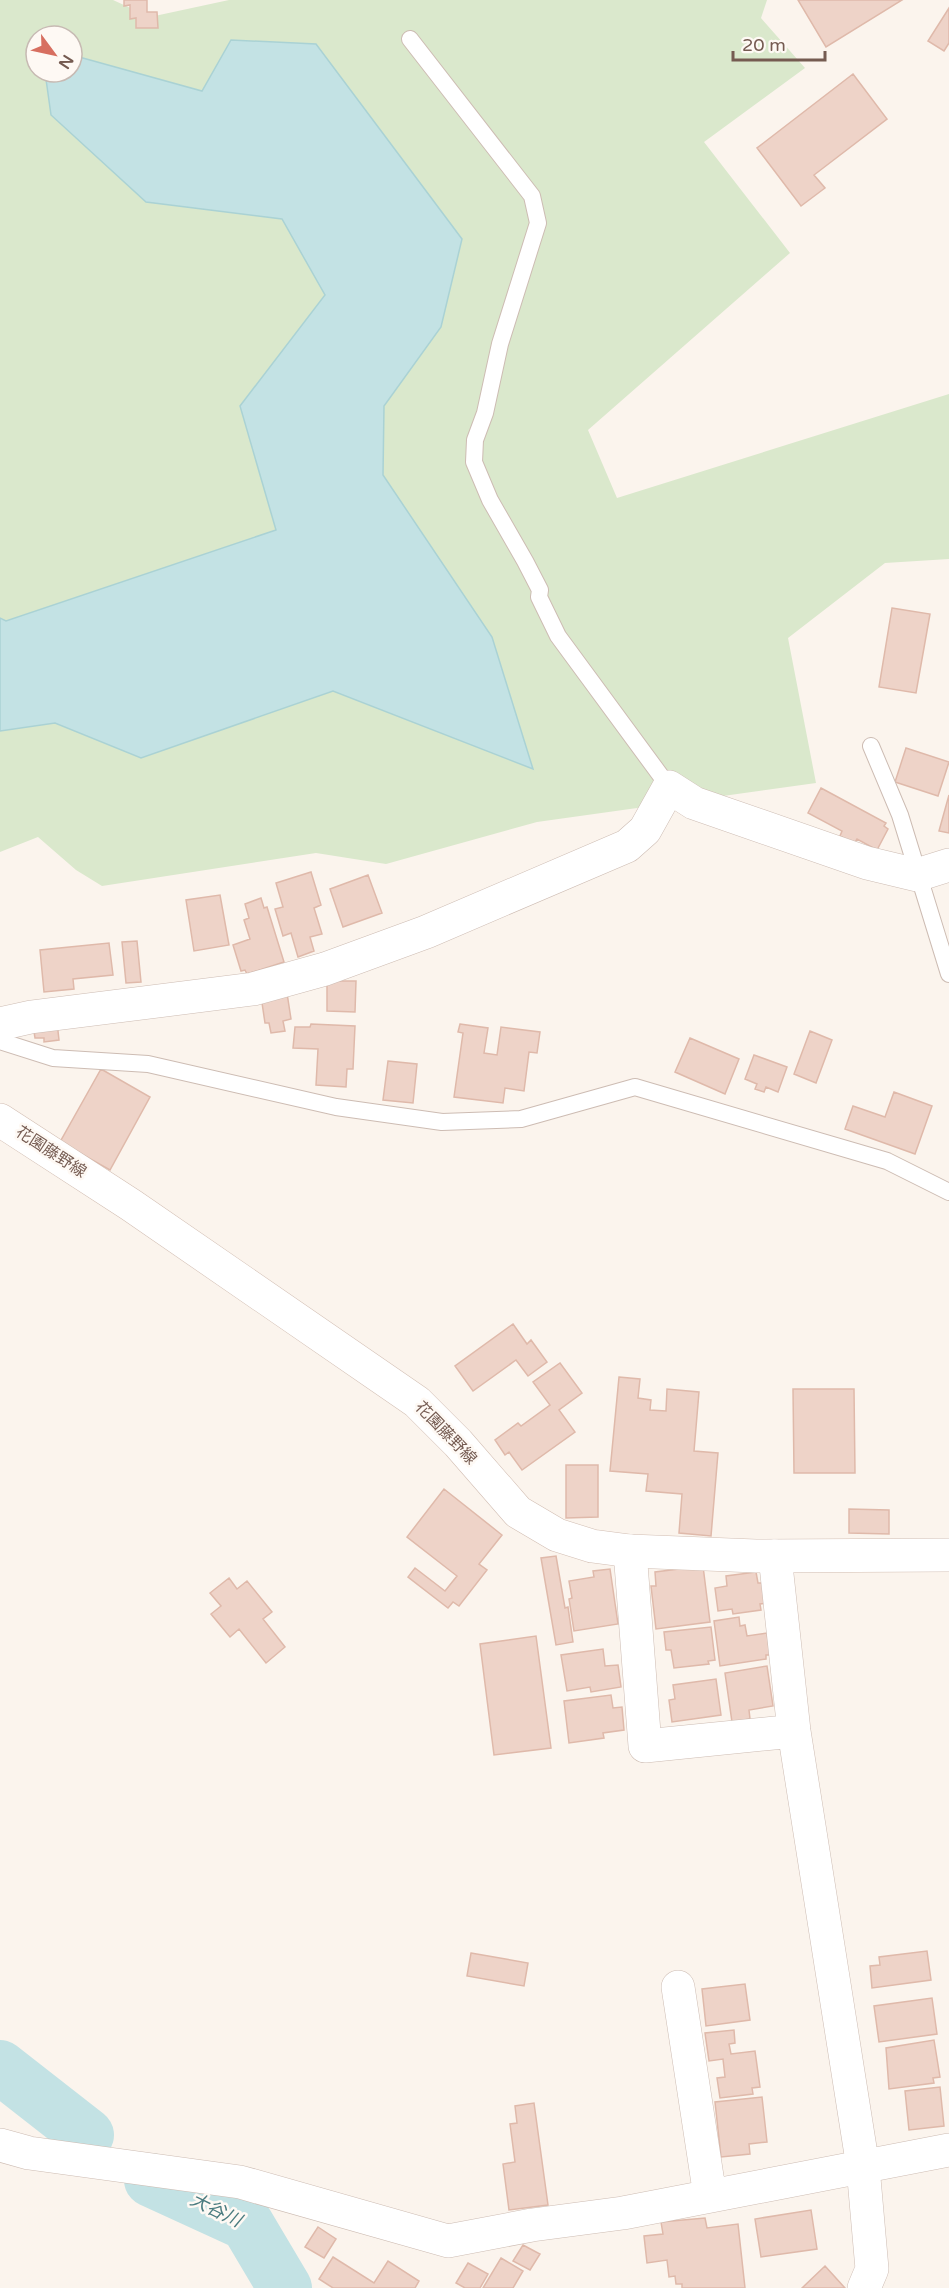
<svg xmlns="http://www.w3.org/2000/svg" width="949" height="2288" font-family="'Varela Round','Noto Sans JP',sans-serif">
  <rect width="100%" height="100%" fill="#fbf4ed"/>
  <!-- green -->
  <path fill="#dae8cc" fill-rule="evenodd" d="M0,0H113L150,17L229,0H767L761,18L805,68L704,142L790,253L588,430L617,498L949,394V559L885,563L788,638L816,783L537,822L386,864L316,853L102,886L76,870L38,837L0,852ZM36,36H72V72H36Z"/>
  <!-- water -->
  <path fill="#c3e2e4" stroke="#aad2d4" stroke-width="1.5" d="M231,40L316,44L462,239L441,327L384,406L383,475L492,637L533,769L333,691L141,758L55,723L0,731V618L6,621L276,530L240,406L325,295L282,219L146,202L51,115L45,72H72V55L202,91Z"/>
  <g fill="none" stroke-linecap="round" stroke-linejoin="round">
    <!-- river -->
    <path stroke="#c3e2e4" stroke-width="54" d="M0,2067L87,2135
      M151,2180L247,2224L285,2288"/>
  </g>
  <!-- building -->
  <path fill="#eed3c8" stroke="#dfb9aa" stroke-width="1.5" d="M124,0H147V12H157L158,28H136V18L130,19V5L124,6Z
    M798,0H902L826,47Z
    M949,8V43L944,51L928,41Z
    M853,74L887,119L814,175L825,188L801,206L757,148Z
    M892,608L930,614L916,693L879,687Z
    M906,748L949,762L938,796L895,782Z
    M821,788L886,823L884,826L888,829L877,850L857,839L854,844L840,836L842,831L808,813Z
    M949,795V833L939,831Z
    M311,872L321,905L314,908L322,934L310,937L314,951L298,957L291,933L283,936L275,909L283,907L276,883Z
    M368,875L382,913L343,927L330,889Z
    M220,895L229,945L194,951L186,900Z
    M261,898L264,908L267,907L284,962L247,974L245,970L241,971L233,945L250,939L244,920L249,918L245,904Z
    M137,941L141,982L126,983L122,942Z
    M109,943L113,975L73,979L74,989L44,992L40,950Z
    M327,981H356L355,1012L327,1011Z
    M287,993L291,1019L283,1021L285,1031L271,1033L269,1023H265L261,996Z
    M57,1022L59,1040L44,1042V1038H35L33,1025Z
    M311,1024L355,1026L353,1069H347L346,1087L316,1085L318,1049L293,1048L295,1027H310Z
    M460,1024L488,1028L484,1053L497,1055L501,1027L540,1032L537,1053L529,1052L524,1091L505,1088L503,1103L454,1097L463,1033L458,1032Z
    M810,1031L832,1040L816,1083L794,1074Z
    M690,1038L739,1059L725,1094L675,1072Z
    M754,1055L787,1067L778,1092L766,1087L764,1092L755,1089L757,1084L745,1079Z
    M388,1061L417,1064L413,1103L383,1100Z
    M101,1069L150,1097L110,1170L60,1142Z
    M894,1092L932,1106L915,1154L845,1129L853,1106L885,1117Z
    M513,1324L527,1344L531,1340L547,1362L528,1376L516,1360L473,1391L455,1366Z
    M560,1363L582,1393L559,1410L575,1432L522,1470L509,1452L505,1455L495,1440L518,1423L521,1426L550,1405L533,1382Z
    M619,1377L640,1379L638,1398L651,1400L650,1410L666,1411L667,1389L699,1392L694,1451L718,1453L711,1536L679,1533L682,1494L646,1491L648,1474L610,1471Z
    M793,1389H854L855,1473H794Z
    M566,1465H598V1517L566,1518Z
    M444,1489L502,1535L479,1564L487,1570L459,1606L453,1602L448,1608L408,1577L415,1568L445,1591L457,1576L407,1537Z
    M849,1509L889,1510V1534L849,1533Z
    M556,1556L565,1608L568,1607L573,1642L556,1645L541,1558Z
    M703,1566L710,1622L656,1629L651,1586H656L655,1572Z
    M610,1569L618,1624L574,1631L569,1599L572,1598L569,1581L594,1577L593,1571Z
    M756,1572L758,1583H765L768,1603L760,1604L761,1610L733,1614L732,1609L718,1611L715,1588L727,1586L726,1576Z
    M229,1578L237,1589L247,1581L272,1612L263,1619L285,1647L266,1663L239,1629L230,1637L211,1614L221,1606L210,1593Z
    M739,1617L740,1626L745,1625L747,1636L767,1633L770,1655H766V1659L720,1666L714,1621Z
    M711,1627L715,1660L708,1661L709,1664L674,1668L671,1650H666L664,1632Z
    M536,1636L551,1748L494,1755L480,1644Z
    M603,1649L605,1666L618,1665L621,1687L591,1692L590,1687L567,1691L561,1655Z
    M767,1666L773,1706L749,1710L750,1719L732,1722L725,1673Z
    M716,1679L721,1715L672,1722L669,1700L675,1699L673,1685Z
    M611,1695L613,1708L622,1707L624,1730L603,1733L604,1738L569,1743L564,1701Z
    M927,1951L931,1980L872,1988L870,1966L880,1965L879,1957Z
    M471,1953L528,1963L524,1986L467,1976Z
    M745,1984L750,2020L706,2026L702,1989Z
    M932,1998L937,2034L879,2042L874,2006Z
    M734,2030L735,2043L729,2044L731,2054L755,2051L760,2087L752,2088L753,2094L720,2098L717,2078L725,2077L723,2059L709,2061L705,2033Z
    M934,2040L940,2077L933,2078L934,2083L889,2089L886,2048Z
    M940,2087L944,2126L909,2130L905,2091Z
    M762,2097L767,2142L749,2144L750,2154L721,2157L715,2102Z
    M534,2103L548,2205L509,2210L503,2164L515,2162L510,2124L517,2123L515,2106Z
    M811,2210L817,2249L761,2257L755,2219Z
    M705,2218L707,2228L738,2224L745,2288H682V2284H676L675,2276L669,2277L667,2260L647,2263L644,2236L663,2234L661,2222Z
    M318,2227L336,2239L324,2258L305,2247Z
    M523,2245L540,2254L530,2270L513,2261Z
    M333,2257L374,2283L388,2261L419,2281L415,2288H333L319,2279Z
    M501,2258L523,2271L513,2288H483Z
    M468,2263L488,2274L480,2288H465L456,2283Z
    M825,2266L845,2288H802Z"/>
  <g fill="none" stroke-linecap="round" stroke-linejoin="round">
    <defs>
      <path id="lane" d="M410,39L532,196L538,223L500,344L485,413L475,440L474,462L490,500L525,561L540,590L539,597L558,636L669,787
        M871,746L900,815L949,974
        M0,1041L53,1058L148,1064L336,1107L442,1122L521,1119L635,1087L887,1161L949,1192"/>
      <path id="street" d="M0,1024L31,1017L253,989L325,969L426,932L627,846L645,830L669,787L694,803L867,863L917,875L949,865
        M630,1551L645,1746L794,1731
        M775,1556L794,1731L863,2167L872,2269L864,2288
        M678,1987L710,2196
        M0,2145L29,2153L240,2182L448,2241L532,2225L623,2213L949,2150"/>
      <path id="secondary" d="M0,1120L131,1205L417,1402L458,1443L518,1512L557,1535L592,1546L630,1551L756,1556L949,1555"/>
    </defs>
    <!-- lane casing -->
    <use href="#lane" stroke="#cdbcb3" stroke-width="18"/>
    <!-- street casing -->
    <use href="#street" stroke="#cdbcb3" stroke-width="34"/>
    <!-- secondary casing -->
    <use href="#secondary" stroke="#d2beb3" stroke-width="34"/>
    <!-- lane -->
    <use href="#lane" stroke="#fff" stroke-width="16"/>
    <!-- street -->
    <use href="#street" stroke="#fff" stroke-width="33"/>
    <!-- secondary -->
    <use href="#secondary" stroke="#fff" stroke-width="33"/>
  </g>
  <g text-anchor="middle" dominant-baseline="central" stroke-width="5" stroke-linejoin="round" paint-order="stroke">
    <!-- street labels -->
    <g font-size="16" fill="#755b51" stroke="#fef9f4">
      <text transform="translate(51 1152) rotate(33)">花園藤野線</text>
      <text transform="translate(446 1433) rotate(46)">花園藤野線</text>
    </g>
    <!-- water labels -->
    <g font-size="18" font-style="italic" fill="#4a7b7f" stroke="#fef9f4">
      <text transform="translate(216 2210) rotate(26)">大谷川</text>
    </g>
  </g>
  <!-- north arrow -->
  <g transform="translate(54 54) rotate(123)"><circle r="28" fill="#fef9f4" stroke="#c7bab3" stroke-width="1.5"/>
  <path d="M0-4.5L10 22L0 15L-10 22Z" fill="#d76f60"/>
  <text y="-9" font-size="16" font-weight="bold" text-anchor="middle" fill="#755b51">N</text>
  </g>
  <!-- scale -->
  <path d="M733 51v9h92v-9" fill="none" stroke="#755b51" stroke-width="3"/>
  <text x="742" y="51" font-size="18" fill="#755b51" stroke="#fef9f4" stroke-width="4.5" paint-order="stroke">20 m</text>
</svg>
